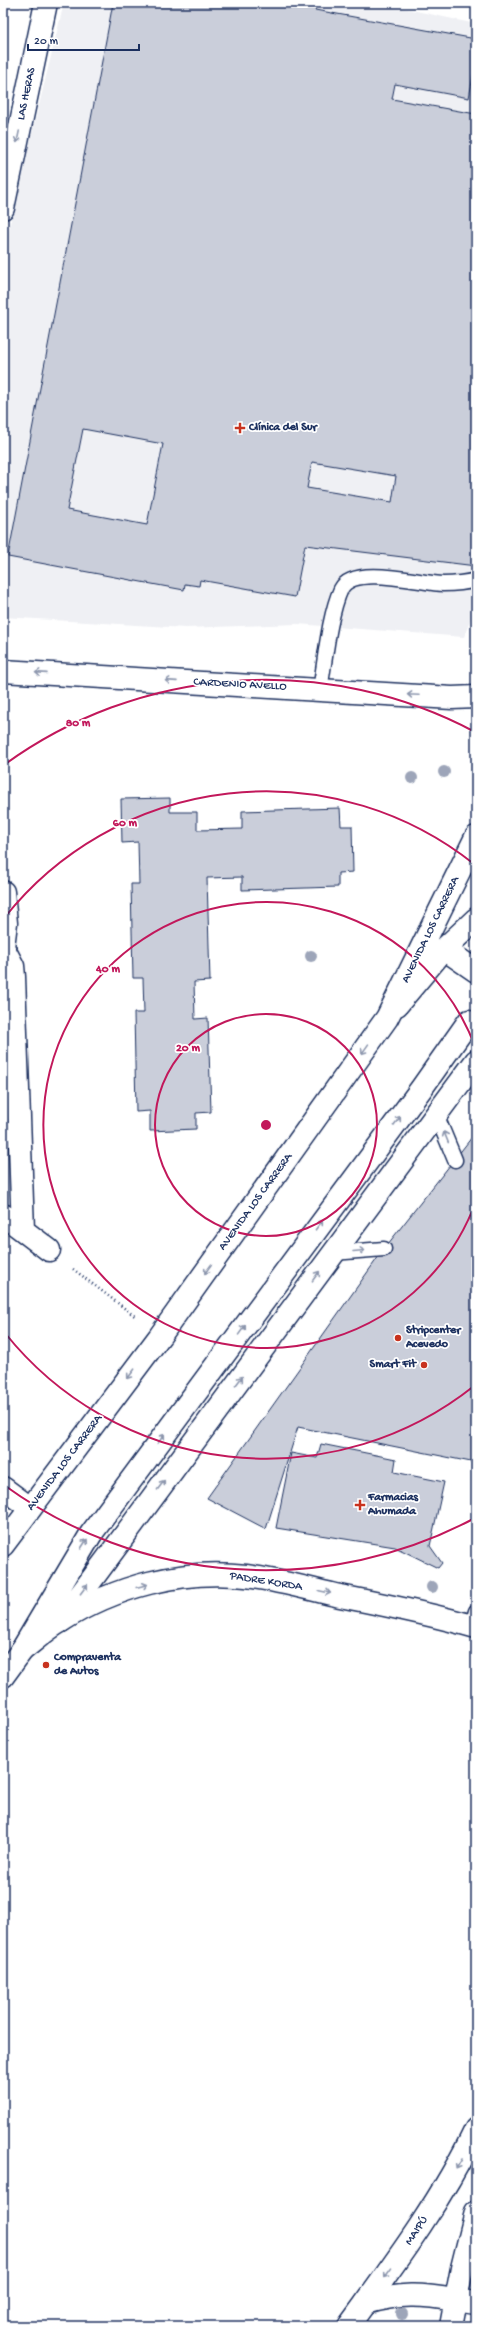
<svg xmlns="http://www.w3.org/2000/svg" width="479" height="2329" font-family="'Gochi Hand',sans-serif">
  <rect width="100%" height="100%" fill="#fff"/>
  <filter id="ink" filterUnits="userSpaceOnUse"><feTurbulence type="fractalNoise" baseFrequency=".025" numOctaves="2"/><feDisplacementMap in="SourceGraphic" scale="8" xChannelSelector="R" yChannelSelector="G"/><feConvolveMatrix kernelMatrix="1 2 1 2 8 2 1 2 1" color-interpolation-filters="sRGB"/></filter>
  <g filter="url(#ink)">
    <!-- built -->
    <path fill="#eff0f4" d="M64,3H379L476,24V605L464,637L297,624L186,628L3,617V252Z"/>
    <!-- building -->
    <path fill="#caceda" stroke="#1b2f5e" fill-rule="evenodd" d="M113,3H316L315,10L476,39V60L469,98L395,84L392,99L476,114V566L305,545L295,597L200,580L199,586L185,584L184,590L8,557ZM83,429L163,444L147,525L67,510ZM312,462L396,476L392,502L307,488Z
      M170,798V812H197V830L242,829V811L340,808L341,826H352L353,872L338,873V887L242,890V877L207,878L210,981L194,982L195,1019L208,1018L211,1112L196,1113V1129L150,1131V1111L136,1112L134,1013H144L143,978H133L131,884H139L138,842L122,843L121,799Z
      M476,1132V1463L298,1427L266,1529L207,1498L384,1249Z
      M321,1444L396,1459L394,1472L444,1482L430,1546L442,1563L438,1568L395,1547L276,1528L291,1453L317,1458Z"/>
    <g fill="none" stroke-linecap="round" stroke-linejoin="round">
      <defs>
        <path id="service" d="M320,690C325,661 329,615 341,589C353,564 420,583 443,584C454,584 465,583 476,580
          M436,1114L455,1160
          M333,1253L384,1249
          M472,1626L476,1611"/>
        <path id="minor" d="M3,892L6,923L3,947
          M3,947L13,966L14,977L23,1230
          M3,1215L49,1250
          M3,1488L30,1508
          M455,2300L476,2303"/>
        <path id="secondary" d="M3,208L46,3
          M3,671L452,698L476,697
          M397,1005L444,949L476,919
          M22,1650C35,1640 47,1629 61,1621C114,1587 183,1568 246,1576C278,1580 309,1589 340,1596C386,1605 431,1614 476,1627
          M349,2326C395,2263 442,2200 476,2129"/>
        <path id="primary" d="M444,949L476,971
          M3,1545L160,1336L387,1018L476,837
          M61,1621L476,1061
          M3,1676L22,1650L91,1534L421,1089L469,1021
          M366,2303C400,2293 421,2294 455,2300
          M451,2326L462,2268L476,2212"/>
      </defs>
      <!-- service casing -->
      <use href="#service" stroke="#1b2f5e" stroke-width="17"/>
      <!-- minor casing -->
      <use href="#minor" stroke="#1b2f5e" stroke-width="25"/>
      <!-- secondary casing -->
      <use href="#secondary" stroke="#1b2f5e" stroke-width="25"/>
      <!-- primary casing -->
      <use href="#primary" stroke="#1b2f5e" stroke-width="25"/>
      <!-- path -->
      <path stroke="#1b2f5e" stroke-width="2.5" stroke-dasharray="1 3" stroke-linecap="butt" d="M73,1269L136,1317"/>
      <!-- service -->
      <use href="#service" stroke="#fff" stroke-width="14"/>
      <!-- minor -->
      <use href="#minor" stroke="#fff" stroke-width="22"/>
      <!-- secondary -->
      <use href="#secondary" stroke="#fff" stroke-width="22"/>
      <!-- primary -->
      <use href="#primary" stroke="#fff" stroke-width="22"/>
    </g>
    <!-- trees -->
    <g fill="#9da5b9">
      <circle cx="444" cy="772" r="6"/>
      <circle cx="412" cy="778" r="6"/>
      <circle cx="311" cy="956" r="6"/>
      <circle cx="432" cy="1587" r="6"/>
      <circle cx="402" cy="2314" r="6"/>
    </g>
    <!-- one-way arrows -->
    <defs><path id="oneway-shaft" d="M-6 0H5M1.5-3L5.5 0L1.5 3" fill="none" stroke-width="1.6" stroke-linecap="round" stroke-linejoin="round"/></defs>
    <g stroke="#8d97ae">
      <use href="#oneway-shaft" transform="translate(18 137) rotate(102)"/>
      <use href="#oneway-shaft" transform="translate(41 673) rotate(-176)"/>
      <use href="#oneway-shaft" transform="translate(171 681) rotate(-176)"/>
      <use href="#oneway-shaft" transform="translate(413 695) rotate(-177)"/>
      <use href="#oneway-shaft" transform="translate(365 1049) rotate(125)"/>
      <use href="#oneway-shaft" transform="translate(397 1121) rotate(-53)"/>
      <use href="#oneway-shaft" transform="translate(446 1137) rotate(-112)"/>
      <use href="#oneway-shaft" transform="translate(319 1225) rotate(-53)"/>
      <use href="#oneway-shaft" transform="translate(359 1251) rotate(-5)"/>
      <use href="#oneway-shaft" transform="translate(208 1269) rotate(126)"/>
      <use href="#oneway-shaft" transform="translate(316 1276) rotate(-53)"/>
      <use href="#oneway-shaft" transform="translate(242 1330) rotate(-54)"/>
      <use href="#oneway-shaft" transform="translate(131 1374) rotate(127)"/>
      <use href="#oneway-shaft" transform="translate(239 1381) rotate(-53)"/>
      <use href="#oneway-shaft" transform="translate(161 1439) rotate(-53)"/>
      <use href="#oneway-shaft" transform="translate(161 1485) rotate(-53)"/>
      <use href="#oneway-shaft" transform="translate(84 1544) rotate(-57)"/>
      <use href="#oneway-shaft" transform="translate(142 1586) rotate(-15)"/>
      <use href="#oneway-shaft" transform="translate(84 1589) rotate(-53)"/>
      <use href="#oneway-shaft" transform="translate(325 1592) rotate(12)"/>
      <use href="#oneway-shaft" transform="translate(459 2164) rotate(121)"/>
      <use href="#oneway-shaft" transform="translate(388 2273) rotate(126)"/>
    </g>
  </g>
  <!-- distance rings -->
  <g fill="none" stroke="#c2185b" stroke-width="2">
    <circle cx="266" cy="1125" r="111"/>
    <path d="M476 1201A223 223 0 1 1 476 1049"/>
    <path d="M474 1386A334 334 0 0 1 5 1333M5 917A334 334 0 0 1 474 864"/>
    <path d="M475 1518A445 445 0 0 1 4 1485M4 765A445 445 0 0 1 475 732"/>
  </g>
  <!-- markers -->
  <g fill="#c8321e" stroke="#fff" stroke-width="1.5">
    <path d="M238 422h4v4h4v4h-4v4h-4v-4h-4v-4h4z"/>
    <circle cx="398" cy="1338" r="4"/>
    <circle cx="424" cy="1365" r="4"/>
    <path d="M358 1499h4v4h4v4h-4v4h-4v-4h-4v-4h4z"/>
    <circle cx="46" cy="1665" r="4"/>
  </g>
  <g text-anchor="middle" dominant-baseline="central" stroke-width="3.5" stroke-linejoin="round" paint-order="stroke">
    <!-- street labels -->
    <g font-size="12" fill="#1b2f5e" stroke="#fff">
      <text transform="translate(27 94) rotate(-78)">LAS HERAS</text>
      <text transform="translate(240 685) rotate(3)">CARDENIO AVELLO</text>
      <text transform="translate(431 930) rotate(-64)">AVENIDA LOS CARRERA</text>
      <text transform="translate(256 1202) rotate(-54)">AVENIDA LOS CARRERA</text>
      <text transform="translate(65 1463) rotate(-53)">AVENIDA LOS CARRERA</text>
      <text transform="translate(266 1582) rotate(9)">PADRE KORDA</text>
      <text transform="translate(417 2231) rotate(-57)">MAIPÚ</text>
    </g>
    <!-- poi labels -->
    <g font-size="12" font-weight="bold" fill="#1b2f5e" stroke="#fff" text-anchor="start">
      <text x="249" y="428">Clínica del Sur</text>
      <text x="406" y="1331">Stripcenter<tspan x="406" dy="14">Acevedo</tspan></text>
      <text x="416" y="1365" text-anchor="end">Smart Fit</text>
      <text x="368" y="1498">Farmacias<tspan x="368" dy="14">Ahumada</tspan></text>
      <text x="54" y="1658">Compraventa<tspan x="54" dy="14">de Autos</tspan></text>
    </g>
  </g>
  <circle cx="266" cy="1125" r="6" fill="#c2185b" stroke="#fff" stroke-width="2"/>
  <g font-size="12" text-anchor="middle" font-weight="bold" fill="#c2185b" stroke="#fff" stroke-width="3.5" stroke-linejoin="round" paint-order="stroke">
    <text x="78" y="726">80 m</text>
    <text x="125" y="826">60 m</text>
    <text x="108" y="972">40 m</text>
    <text x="188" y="1051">20 m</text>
  </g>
  <!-- margin -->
  <rect width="479" height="2329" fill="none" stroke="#fff" stroke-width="16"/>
  <rect x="8" y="8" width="463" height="2313" fill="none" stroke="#1b2f5e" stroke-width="1.5" filter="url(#ink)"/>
  <!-- scale -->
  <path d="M28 44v6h111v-6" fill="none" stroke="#1b2f5e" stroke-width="2"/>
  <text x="34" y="44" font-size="12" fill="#1b2f5e" stroke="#ffffff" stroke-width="3" paint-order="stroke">20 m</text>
</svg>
